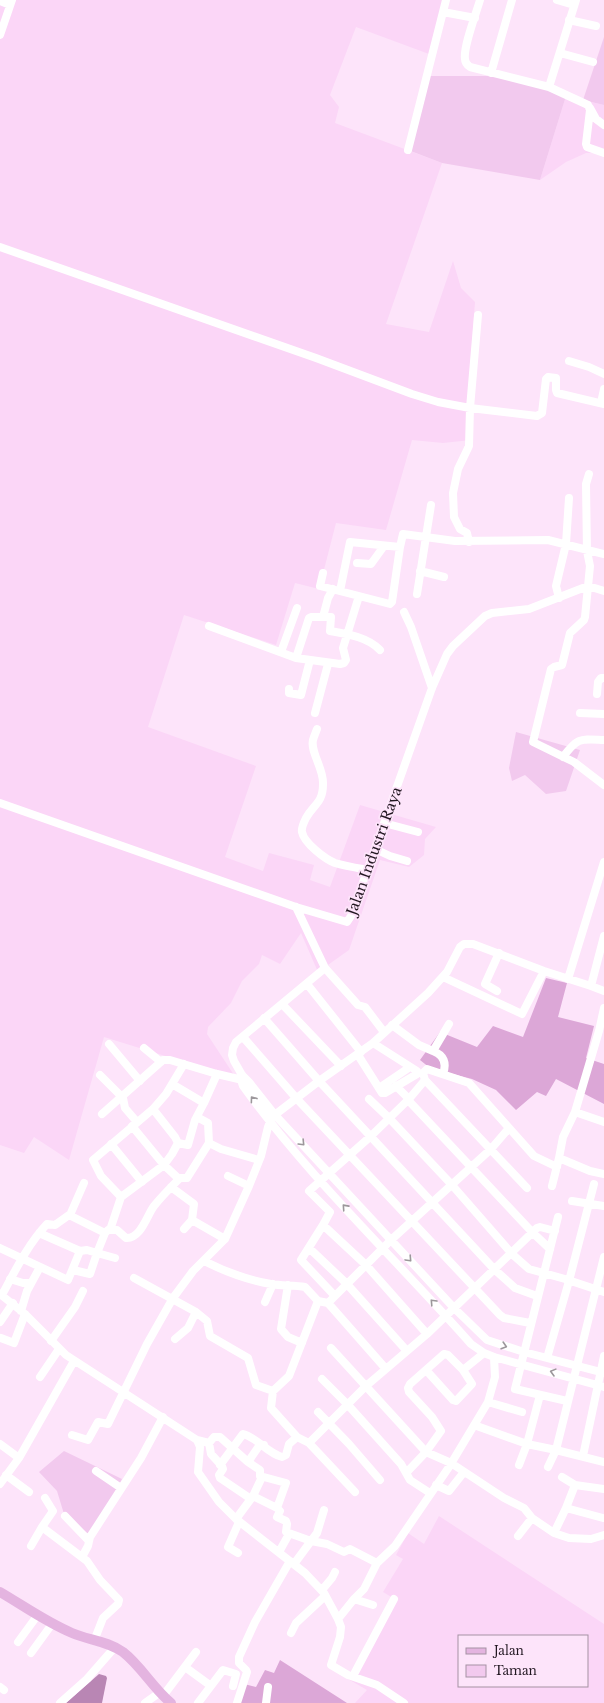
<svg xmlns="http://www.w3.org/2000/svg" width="604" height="1703" font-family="'Libre Baskerville',serif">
  <rect width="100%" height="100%" fill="#fde4fa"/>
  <!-- built -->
  <path fill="#fbd6f7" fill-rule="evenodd" d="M0,0H443L429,54L356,27L330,95L339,107L335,123L442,163L386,324L429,332L453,261L461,288L475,302L467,410L471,440L443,443L412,440L386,530L336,523L319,589L295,583L276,645L184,615L148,727L256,766L225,857L263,871L269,853L314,865L310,880L330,887L360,805L436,827L425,839L424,855L409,867L380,860L349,950L318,972L301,933L280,964L262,955L259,964L242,981L231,1003L208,1027L207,1034L236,1078L104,1037L69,1160L34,1137L24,1153L0,1145Z
    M566,96L604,105V153H586L566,162L540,180Z
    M439,1516L604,1624V1703H355L367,1690L348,1679L393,1598L383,1592L403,1559L396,1555L408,1533L424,1544ZM459,1636H587V1686H459Z"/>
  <!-- green -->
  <path fill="#f2c9ee" d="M604,37V105L583,100Z
    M427,76H508L566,96L540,180L442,163L408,150Z
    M516,732L580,750L566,791L546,794L525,775L512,781L509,768Z
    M64,1451L122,1479L91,1536L64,1514L57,1491L39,1472Z"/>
  <!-- forest -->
  <path fill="#dca7d7" d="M546,978L567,983L558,1017L594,1026L586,1058L604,1064V1104L556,1079L546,1096L537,1092L516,1110L496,1090L472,1079L430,1068L420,1060L440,1032L477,1047L493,1026L523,1037Z
    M280,1660L347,1703H240L244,1684L256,1687L265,1670L274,1673Z"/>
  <!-- water -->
  <path fill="#b986b4" d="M99,1674L106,1676L107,1678L102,1703H66Z"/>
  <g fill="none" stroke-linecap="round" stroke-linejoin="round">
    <!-- minor -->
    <path stroke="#fff" stroke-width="8" d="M480,0C476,14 463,47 465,59C465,63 467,65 470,67L549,87L588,105L590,110L586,144L587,147L604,153
      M557,0L574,5
      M0,1L10,5
      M443,12L475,18
      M569,20L596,26
      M0,35L12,0
      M560,53L593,62
      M491,73L512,0
      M549,87L576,0
      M590,108L596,119L604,125
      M408,150L446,0
      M0,247L316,358L412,394L438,402L470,408L537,416L542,413L546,379L548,377L556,378V390L557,393L604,404
      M569,361L589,367L604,374
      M601,403L604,389
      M589,474L586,484L587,551L590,566L585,617L584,620L570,633L562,665L554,667L551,669L533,742L574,762L604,785
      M469,542L467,533L460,529L454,517L453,493L458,469L469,446L470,408L478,315
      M357,563L371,564L384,546
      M420,571L444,577
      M323,573L320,586L359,596
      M588,586L604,591
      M340,591L350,542L400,547
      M417,594L431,505
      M559,598L556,586L566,544L569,498
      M404,612L411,627L432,688
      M323,617L328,598L333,589
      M209,626L296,658L340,664L344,663L346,660L343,648L359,596L390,604L392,602L400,547L403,534L455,541L548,540L604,554
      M281,652L297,608
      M296,658L309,618L311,617H331L330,631C347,634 368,637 380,650
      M289,689V693L301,695L310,660
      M597,694L598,682L601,678H604
      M315,713L328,664
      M580,713L604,714
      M317,729C316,732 314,736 313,740C310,752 324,769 323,784C323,803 314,804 306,818C304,822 301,828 302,832C304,843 325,859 335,863C345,866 357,868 368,870
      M563,757C578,737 580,739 604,740
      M0,803L296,907L347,922L351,916L432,688L447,654L453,646L485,616L492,613L529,609L588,586
      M384,823L418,832
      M375,849L390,856L407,861
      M296,907L325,968L358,1005L365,1007L384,1032
      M325,968L236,1042L233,1048L232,1055L234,1061L242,1075L249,1082L275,1115L454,1308L487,1340L524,1352L604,1373
      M443,977L522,1014L544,971
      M568,979L604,862
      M307,984L361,1052
      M591,986L604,936
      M497,991L485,984L499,953
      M282,1004L341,1066
      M604,1008L599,1031L575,1112L604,1122
      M264,1018L319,1081L494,1269L515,1288L537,1296
      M392,1025L419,1045L433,1051L449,1024
      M243,1037L297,1099L500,1315L504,1318L530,1323
      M109,1044L140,1081
      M144,1048L161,1062
      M433,1051C444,1055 447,1063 443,1074
      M358,1055L382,1093H385L417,1074V1071L373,1043
      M100,1075L123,1098L125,1108L137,1122
      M242,1075L241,1080L243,1086C310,1179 395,1258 471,1344L484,1353L494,1357L604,1387
      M425,1080L423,1073L427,1069L469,1083L534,1156L557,1167
      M172,1084L204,1103L217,1074
      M396,1086L409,1099
      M379,1088L410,1067
      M369,1099L389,1118L452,1185L512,1254L529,1269L565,1279L604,1292
      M408,1100L533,1233L550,1249
      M102,1114L163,1060H170L217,1074L247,1081
      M197,1117L208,1123L209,1143L221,1149L259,1160
      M132,1126L164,1165L179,1179
      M178,1143L188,1145L195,1120L204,1103
      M111,1144L142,1182
      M559,1158L590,1171L604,1174
      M228,1176L249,1186
      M552,1186L559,1158L563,1137L575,1112
      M171,1187L194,1204L192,1220
      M121,1197L101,1176L93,1160L153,1109L166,1094L184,1064
      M572,1201L604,1206
      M70,1215L84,1183
      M558,1217L515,1389L567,1401
      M323,1225L366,1265L427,1334
      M184,1229L192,1220L225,1239
      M110,1230L121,1197L164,1165L172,1154L178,1143L175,1137L153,1109
      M39,1233L80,1251
      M0,1248L68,1280L80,1251L87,1250L97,1253L105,1233L108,1230H117L126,1238C141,1239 147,1215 154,1206C162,1196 171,1187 180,1178H187L209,1143
      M309,1248L346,1283L407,1351
      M204,1261C226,1272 247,1280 271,1284C282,1286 294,1285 305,1287L318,1301L328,1303L386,1369
      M73,1270L90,1274L97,1253L115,1258
      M134,1278L196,1312L188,1328L175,1339
      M10,1279L23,1283H31
      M288,1285L281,1329L288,1337L302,1343
      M0,1294L25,1314L66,1355L197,1440L200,1447L198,1472L219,1502L236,1519L305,1573L324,1593L338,1619L341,1627L340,1637L331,1665L348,1675L377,1685L404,1703
      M2,1295C15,1271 28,1244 47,1224L55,1225L69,1215L105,1233
      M334,1295L301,1260L323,1225L330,1212L309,1191L371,1136L409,1099L425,1080L527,1188
      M318,1301L289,1376L273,1391L271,1408L297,1437L309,1443L355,1492
      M265,1302L273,1284
      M328,1303L391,1240L491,1149L509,1128
      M21,1311L27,1291L40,1267
      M196,1312L207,1321L210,1336L248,1358L256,1385L273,1391
      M0,1322L13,1303
      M1,1338L14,1343L25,1314
      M51,1341L75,1307L83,1291
      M331,1348L426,1452L451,1463L504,1498L524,1508L532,1518L554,1533L569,1538L591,1539L604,1535
      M547,1358L569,1281L594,1184
      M426,1370L453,1400L456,1401L472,1384L463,1370
      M40,1377L59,1349
      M322,1379L348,1405L401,1464L410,1480L430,1493
      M540,1395L527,1444L556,1450L604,1462
      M488,1402L522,1412
      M318,1412L349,1444L380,1480
      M474,1425L527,1444L519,1465
      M72,1435L88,1440L98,1422L108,1424L147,1344L173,1298L193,1271L225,1239L249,1186L261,1156L268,1127L272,1117L319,1081L373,1043L428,993L447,972L460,947L464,944H473L544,971L591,986L604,991
      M197,1440L209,1443L214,1437H220L248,1462L260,1470V1476L286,1483L277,1508L280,1511L277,1517L286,1521L287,1524L286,1532L311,1541L294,1564
      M209,1443L211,1454L222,1466L223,1469L219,1475L220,1478L251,1499
      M309,1443L366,1386L427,1334L537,1228L540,1227L555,1231
      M0,1444L19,1458
      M583,1456L604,1356
      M248,1462L259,1446L264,1445
      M220,1465L243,1434C258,1438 267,1453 282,1457L286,1455L289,1444L297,1437
      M548,1467L556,1450L604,1257
      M96,1471L121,1488
      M407,1472L426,1452L441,1431L432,1417L409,1392L408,1388L410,1384L444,1354L448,1355L463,1370L484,1353
      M6,1475L29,1492
      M562,1477L575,1485L604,1489
      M0,1484L19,1458L74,1361
      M436,1485L449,1491L464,1472
      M253,1496L262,1477
      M45,1498L53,1511L42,1527L87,1561L100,1580L119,1600L118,1604L103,1618L94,1641
      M566,1508L603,1518
      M65,1516L89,1541
      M236,1519L253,1496L277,1508
      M554,1533L566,1508L575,1485
      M518,1536L532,1518
      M311,1541L327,1544L344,1552L350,1549L377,1563
      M311,1541L317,1533L324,1510
      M31,1546L42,1527
      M279,1552L289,1534
      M238,1553L228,1547L239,1522
      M82,1557L88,1546L90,1537L141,1458L163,1417
      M322,1590L332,1578L335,1572
      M354,1599L373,1605
      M338,1619L354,1599L364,1589L377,1563L395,1546L449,1467L488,1402L495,1377L494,1357
      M291,1633L296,1623L325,1596
      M18,1642L37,1616
      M31,1653L52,1624
      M185,1667L211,1686
      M353,1676L394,1599
      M0,1687L4,1690
      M163,1696L196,1652
      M60,1703L87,1679L115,1647
      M145,1703L159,1693
      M198,1703L223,1670L236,1674L233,1686
      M237,1703L247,1672L246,1670L239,1663V1657L255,1622L290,1561
      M266,1703L268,1687"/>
    <!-- major -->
    <path stroke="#e4b4e0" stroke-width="10" d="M0,1592C24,1606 46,1622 72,1633C88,1640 108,1641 123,1652C141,1666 153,1688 171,1703"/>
  </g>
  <!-- one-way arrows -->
  <defs><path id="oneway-chevron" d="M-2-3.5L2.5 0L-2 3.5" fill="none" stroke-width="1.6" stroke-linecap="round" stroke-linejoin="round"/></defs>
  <g stroke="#9c979b">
    <use href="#oneway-chevron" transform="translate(253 1099) rotate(-126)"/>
    <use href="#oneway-chevron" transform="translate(302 1143) rotate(46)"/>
    <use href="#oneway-chevron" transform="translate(345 1207) rotate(-132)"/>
    <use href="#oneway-chevron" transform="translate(409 1259) rotate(47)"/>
    <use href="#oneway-chevron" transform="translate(433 1302) rotate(-133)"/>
    <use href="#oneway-chevron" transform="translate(504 1346) rotate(17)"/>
    <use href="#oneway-chevron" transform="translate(553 1372) rotate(-165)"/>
  </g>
  <g text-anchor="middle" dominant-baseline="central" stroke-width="3.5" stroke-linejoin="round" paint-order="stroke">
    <!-- street labels -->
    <g font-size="14" fill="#221721" stroke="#fde4fa">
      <text transform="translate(374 851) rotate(-70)">Jalan Industri Raya</text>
    </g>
  </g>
  <!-- legend -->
  <rect x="458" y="1635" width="130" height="52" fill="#fde4fa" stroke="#a592a3"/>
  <rect x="466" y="1648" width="20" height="6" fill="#e4b4e0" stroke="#a592a3"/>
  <text x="494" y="1655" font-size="12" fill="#221721">Jalan</text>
  <rect x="466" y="1665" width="20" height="12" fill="#f2c9ee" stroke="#a592a3"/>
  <text x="494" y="1675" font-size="12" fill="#221721">Taman</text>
</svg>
